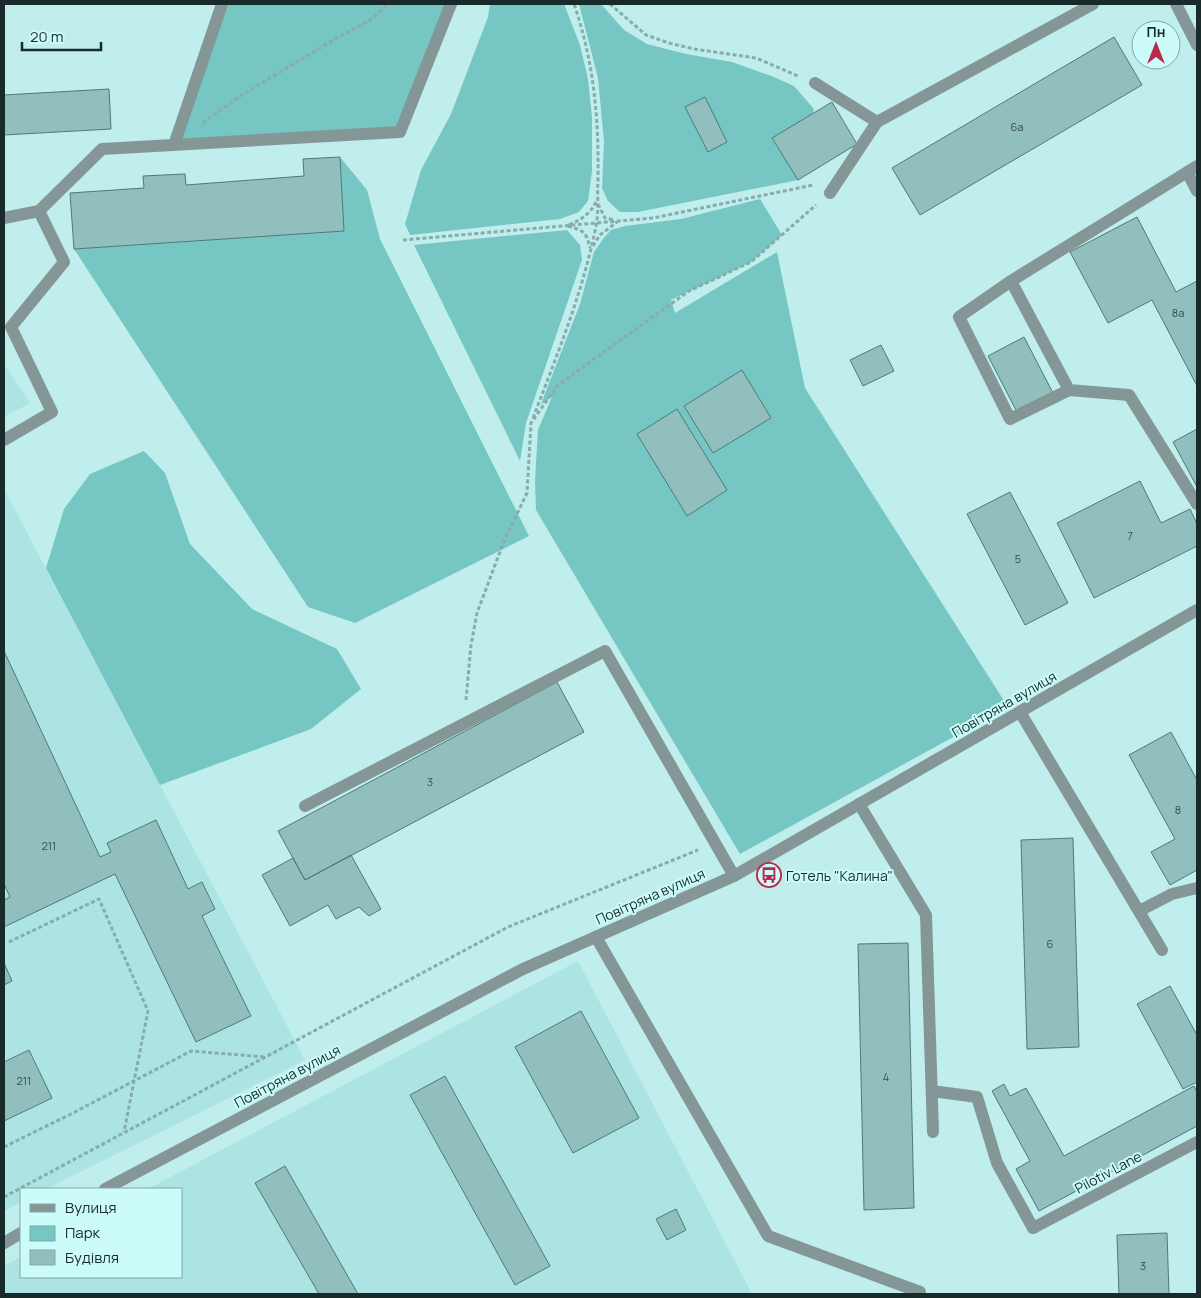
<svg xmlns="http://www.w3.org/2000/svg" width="1201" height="1298" font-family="Manrope,sans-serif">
  <rect width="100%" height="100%" fill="#bfeeec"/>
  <!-- built -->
  <path fill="#abe4e2" d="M4,364L30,403L4,417Z
    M4,489L305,1060L46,1189H21V1202L4,1211Z
    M578,961L752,1294H4V1266L21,1257V1277H181V1189H148Z"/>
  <!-- green -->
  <path fill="#76c6c4" d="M222,4H451L400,132L174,145Z
    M490,4H564L580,45L588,79L592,117V171L588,201L579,212L560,219L410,235L405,224L421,170L451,114L488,17Z
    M579,4H601L624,30L647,44L686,54L732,62L774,77L794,86L814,109L798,180L638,212H620L608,201L602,188L604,142L598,78Z
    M340,157L367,190L380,239L529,536L355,623L308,607L74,249L344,231Z
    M760,199L782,235L751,262L671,300L675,313L777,252L805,388L1008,707L740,854L536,510L535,481L538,430L552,397L541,404L580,304L594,252L603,239L611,230L625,226L681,219Z
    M567,230L580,245L582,260L526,423L520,461L414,245Z
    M144,451L165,473L190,544L252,609L337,649L361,689L311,729L160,785L46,568L64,509L90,474Z"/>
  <!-- building -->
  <path fill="#91bfbd" stroke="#4e7a79" d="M1114,37L1142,85L920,215L892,168Z
    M109,89L111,129L4,135V95Z
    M705,97L727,142L708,152L685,107Z
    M832,102L857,144L798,180L772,138Z
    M340,157L344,231L74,249L70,193L144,188L143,176L185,174L186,185L304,176L303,159Z
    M1137,217L1176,292L1197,281V386L1152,300L1108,323L1070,252Z
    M1024,337L1053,393L1017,412L988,356Z
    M881,345L894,371L863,386L850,360Z
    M742,370L771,418L713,453L684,406Z
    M677,409L727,490L687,516L637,434Z
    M1197,429V487L1173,442Z
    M1140,481L1161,523L1190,509L1197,524V546L1094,598L1057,523Z
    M1010,492L1068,603L1025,625L967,514Z
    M4,651L100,857L111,852L107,843L156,820L188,889L202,882L215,909L202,916L251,1016L196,1042L115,874L4,927V900L10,897L4,884Z
    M557,682L584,732L305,880L278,831Z
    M1171,732L1197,780V870L1170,885L1151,852L1175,839L1129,755Z
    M1073,838L1079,1047L1027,1049L1021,840Z
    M351,855L381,909L369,916L359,907L336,919L328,905L290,926L262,875L293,858L305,880Z
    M908,943L914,1208L864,1210L858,944Z
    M4,963L12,981L4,985Z
    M1170,986L1197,1035V1082L1183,1089L1137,1004Z
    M581,1011L639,1118L573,1153L515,1047Z
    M29,1050L52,1098L4,1121V1062Z
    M445,1076L550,1266L515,1285L410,1095Z
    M1004,1084L1010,1096L1026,1088L1064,1156L1194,1086L1197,1092V1126L1039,1211L1016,1169L1030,1161L992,1091Z
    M285,1166L358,1294H319L255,1183Z
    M676,1209L686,1230L667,1240L656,1219Z
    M1167,1233L1169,1294H1119L1117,1235Z"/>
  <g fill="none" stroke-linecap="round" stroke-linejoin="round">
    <!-- path -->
    <path stroke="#87acab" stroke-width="3" stroke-dasharray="4 2.5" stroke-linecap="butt" d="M610,4L646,35L669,43L694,49L756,58L798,76
      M203,123L240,96L332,41L373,18L388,4
      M598,204L605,218L615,220
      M569,225C582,219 590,214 596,202
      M568,226C584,231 586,231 590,248
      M403,240L653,218L813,185
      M593,246L600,235L617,222
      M533,418C557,355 583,292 596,226C599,211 597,195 598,180C599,119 594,62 574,4
      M466,700L471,645L477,613L504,541L527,493L531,423L558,385L689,291L751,262L816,205
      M9,942L99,899L148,1011L124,1132
      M4,1147L71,1114L191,1051L265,1057
      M4,1197L508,927L698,850"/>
    <!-- service -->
    <path stroke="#849796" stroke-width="12" d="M815,83L877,122
      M174,145L222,4
      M1197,166L1011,281L1069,390L1129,395L1197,504
      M1187,172L1197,191
      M830,193L877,122L1093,4
      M39,211L102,149L400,132L451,4
      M4,218L39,211L64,262L11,327L52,412L4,440
      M1011,281L959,317L1010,419L1069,390
      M1020,712L1162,950
      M859,804L926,915L933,1132
      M305,806L605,651L734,876
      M1139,911L1172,894L1197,888
      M596,937L768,1236L920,1292V1294
      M932,1091L977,1097L997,1163L1033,1228"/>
    <!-- minor -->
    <path stroke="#849796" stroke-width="12" d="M1176,4L1197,45
      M105,1189L523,969L734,876L1197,610
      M1033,1228L1197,1142
      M4,1243L21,1233"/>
  </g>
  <!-- icons -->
  <defs>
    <symbol id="bus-ring" viewBox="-11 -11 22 22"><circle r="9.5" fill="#ccfcfa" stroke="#ba294b" stroke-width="1.5"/><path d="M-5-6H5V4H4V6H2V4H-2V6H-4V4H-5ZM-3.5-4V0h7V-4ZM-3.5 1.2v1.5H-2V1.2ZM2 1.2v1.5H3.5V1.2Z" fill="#ba294b"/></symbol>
  </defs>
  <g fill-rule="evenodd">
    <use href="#bus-ring" x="755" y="861" width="28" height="28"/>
  </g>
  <g text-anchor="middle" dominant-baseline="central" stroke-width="4" stroke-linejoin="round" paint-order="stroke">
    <!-- number labels -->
    <g font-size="11" fill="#364f4f">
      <text x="1017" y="126">6а</text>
      <text x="1178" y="312">8а</text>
      <text x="1130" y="535">7</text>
      <text x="1018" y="558">5</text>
      <text x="430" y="781">3</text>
      <text x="1178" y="809">8</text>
      <text x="49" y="845">211</text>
      <text x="1050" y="943">6</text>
      <text x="886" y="1076">4</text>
      <text x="24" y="1080">211</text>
      <text x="1143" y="1265">3</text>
    </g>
    <!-- street labels -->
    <g font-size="14" fill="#182a2a" stroke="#ccfcfa">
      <text transform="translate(1004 704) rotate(-30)">Повітряна вулиця</text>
      <text transform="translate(650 896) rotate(-24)">Повітряна вулиця</text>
      <text transform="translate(287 1076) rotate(-28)">Повітряна вулиця</text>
      <text transform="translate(1108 1172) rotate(-28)">Pilotiv Lane</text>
    </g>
    <!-- poi labels -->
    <g font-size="14" fill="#182a2a" stroke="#ccfcfa" text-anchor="start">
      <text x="786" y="875">Готель "Калина"</text>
    </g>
  </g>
  <!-- border -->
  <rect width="1201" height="1298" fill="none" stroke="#182a2a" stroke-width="10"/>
  <!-- legend -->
  <rect x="20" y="1188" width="162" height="90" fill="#ccfcfa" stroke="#84a8a7"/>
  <rect x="30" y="1204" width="25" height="8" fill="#849796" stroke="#84a8a7"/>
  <text x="65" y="1213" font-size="15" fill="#182a2a">Вулиця</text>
  <rect x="30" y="1226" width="25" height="15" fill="#76c6c4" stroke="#84a8a7"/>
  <text x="65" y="1238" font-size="15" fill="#182a2a">Парк</text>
  <rect x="30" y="1250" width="25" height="15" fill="#91bfbd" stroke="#84a8a7"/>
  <text x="65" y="1263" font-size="15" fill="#182a2a">Будівля</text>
  <!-- north arrow -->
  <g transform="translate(1156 45)"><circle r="24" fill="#ccfcfa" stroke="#84a8a7"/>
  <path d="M0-4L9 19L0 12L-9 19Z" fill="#ba294b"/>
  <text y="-8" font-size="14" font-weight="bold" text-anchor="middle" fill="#182a2a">Пн</text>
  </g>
  <!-- scale -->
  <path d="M22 42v8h79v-8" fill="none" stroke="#182a2a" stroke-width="2.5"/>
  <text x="30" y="42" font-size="15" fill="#182a2a" stroke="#ccfcfa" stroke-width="4" paint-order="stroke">20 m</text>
</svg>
